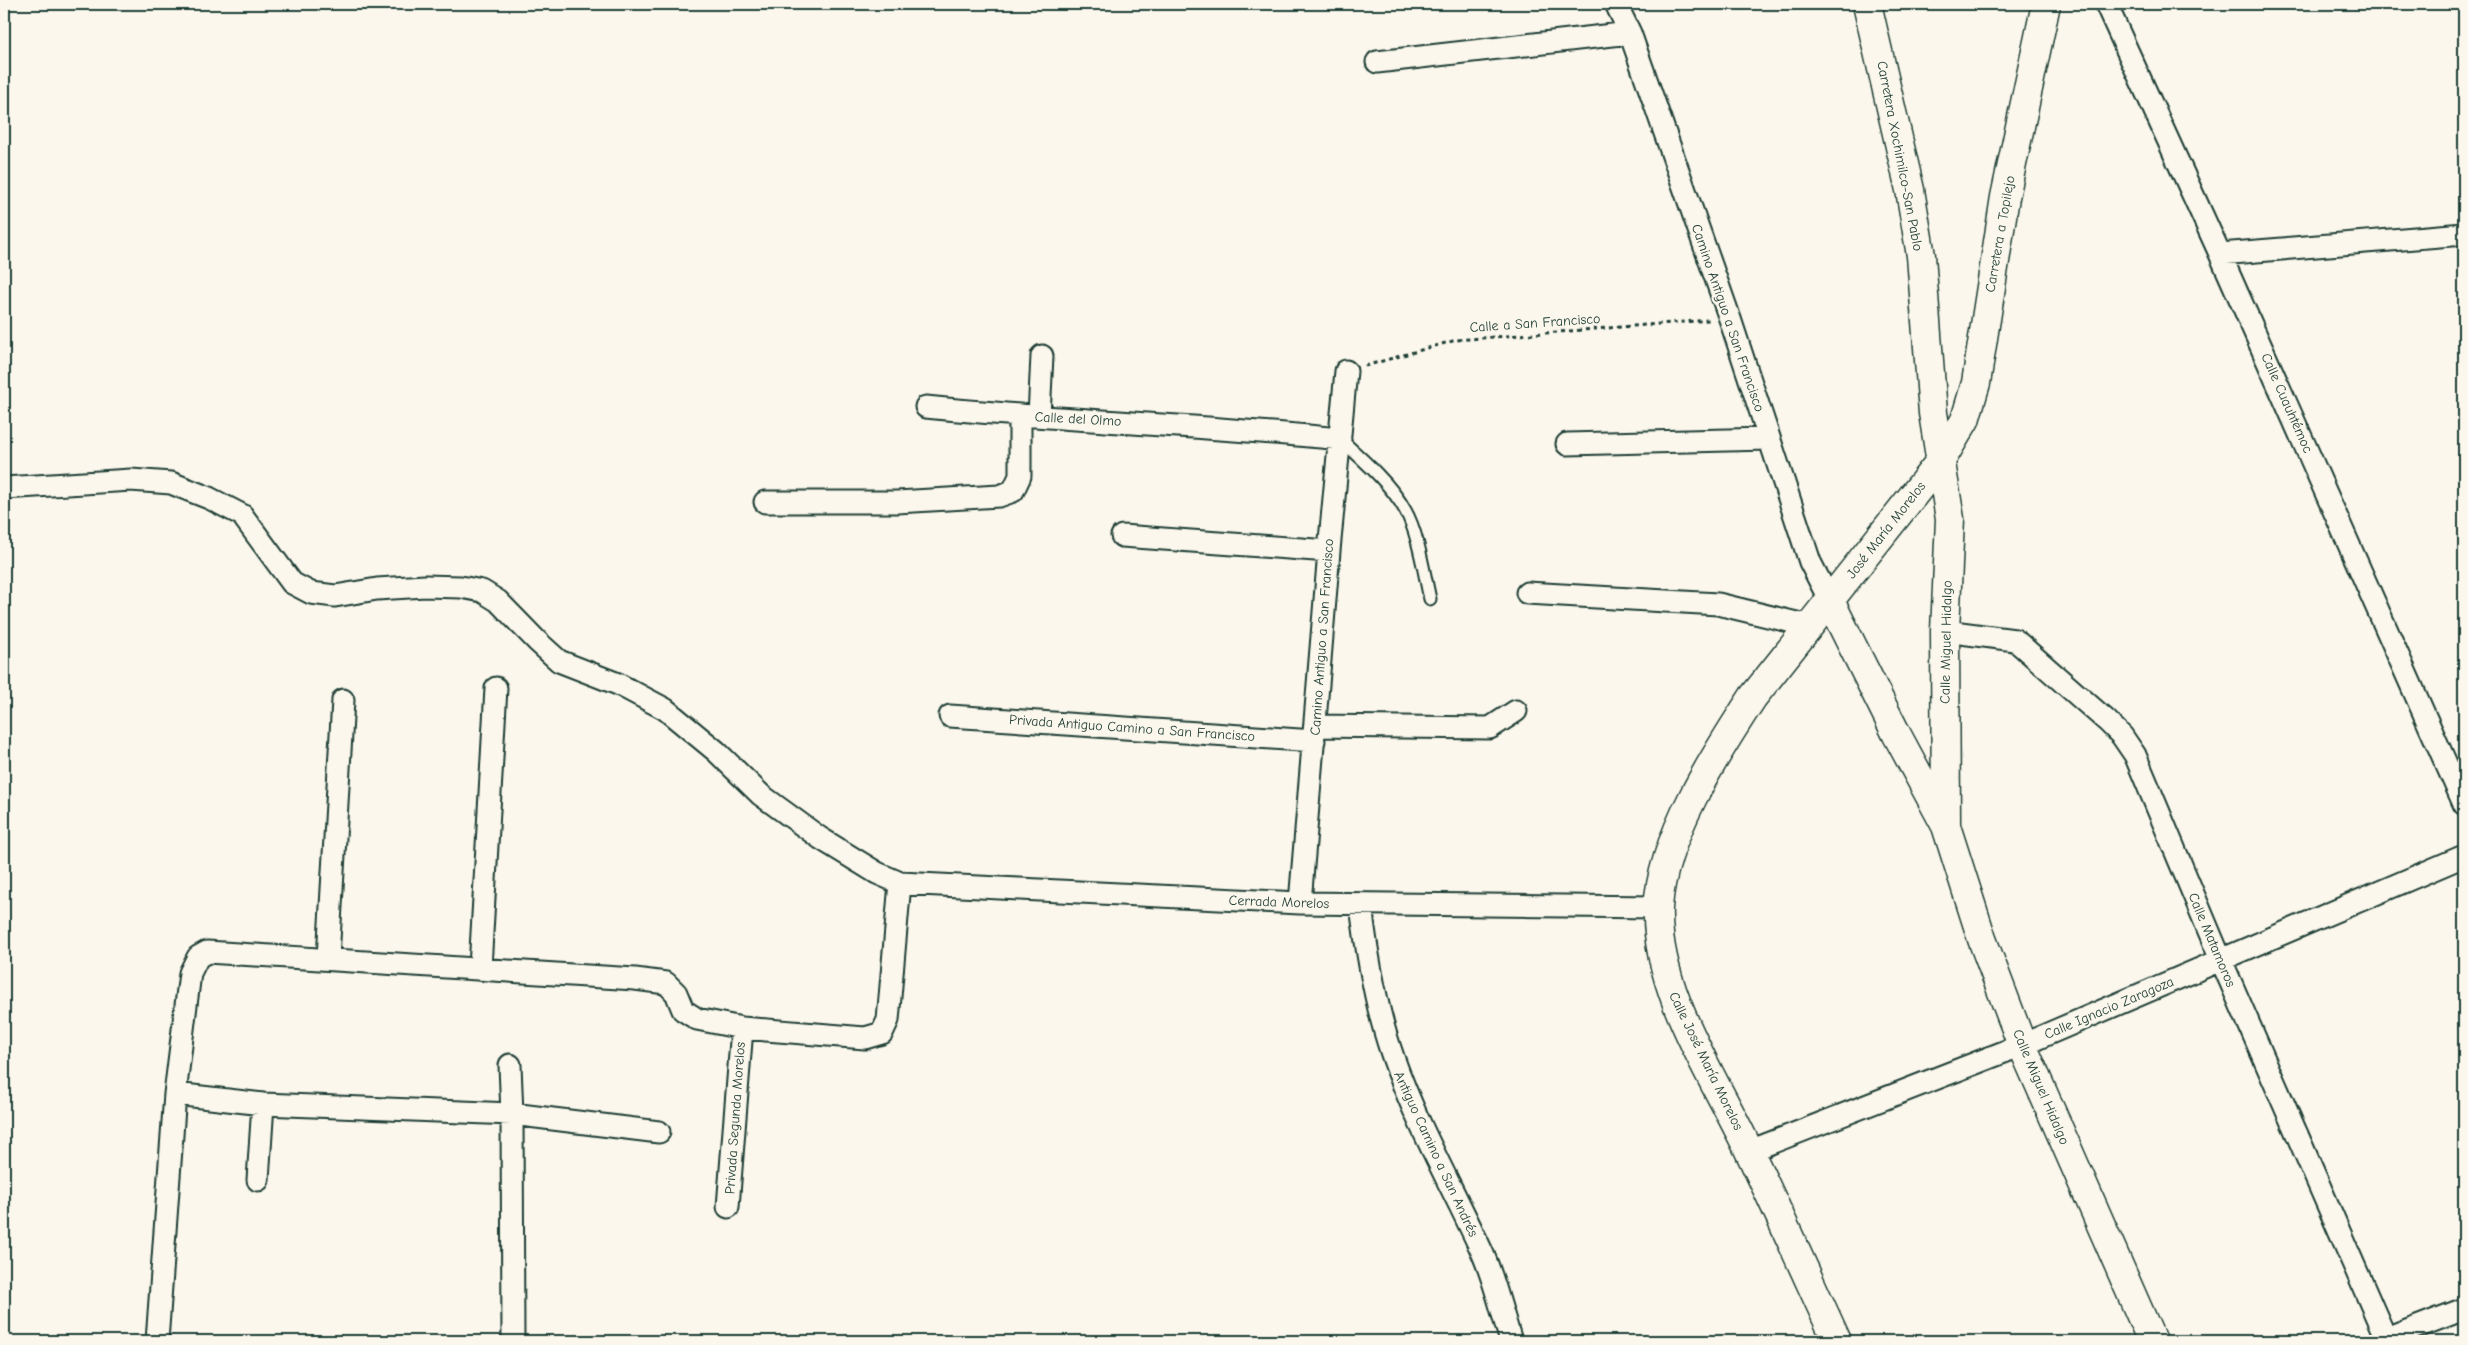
<svg xmlns="http://www.w3.org/2000/svg" width="2468" height="1345" font-family="'Comic Neue',sans-serif">
  <rect width="100%" height="100%" fill="#fbf7ec"/>
  <filter id="ink" filterUnits="userSpaceOnUse"><feTurbulence type="fractalNoise" baseFrequency=".02" numOctaves="2"/><feDisplacementMap in="SourceGraphic" scale="10" xChannelSelector="R" yChannelSelector="G"/><feConvolveMatrix kernelMatrix="1 2 1 2 8 2 1 2 1" color-interpolation-filters="sRGB"/></filter>
  <g filter="url(#ink)">
    <g fill="none" stroke-linecap="round" stroke-linejoin="round">
      <defs>
        <path id="lane" d="M1340,439C1361,458 1391,484 1405,510C1418,532 1424,573 1430,599"/>
        <path id="street" d="M1616,4L1630,33L1730,319L1810,562L1830,601
          M2106,4L2220,254L2464,804
          M1377,62L1630,33
          M2220,254L2464,234
          M926,407C1064,421 1202,425 1340,439
          M1039,416L1042,356
          M1567,444L1768,439
          M4,488L131,480L171,483L209,498L242,515L292,583L311,593L335,596L377,589L425,586L461,587L482,591L498,601L538,642L559,661L618,684L665,709L716,751L761,795L820,838L877,873L900,883L1300,903L1658,907
          M765,502H897L999,496L1013,491L1020,476V416
          M1122,536L1329,551
          M1527,593L1718,604L1809,626
          M1945,631L2015,640L2107,721L2122,736L2135,755L2221,960L2387,1341
          M950,716L1314,741
          M1315,726L1490,728L1516,711
          M1300,903L1329,551L1346,371
          M1361,905C1367,955 1376,1009 1393,1057C1417,1126 1453,1188 1483,1254C1495,1282 1502,1313 1511,1341
          M328,958L343,700
          M480,968L496,688
          M510,1065L512,1114L513,1341
          M175,1094L263,1104L512,1114L659,1132
          M1750,1151L2022,1045L2464,856
          M258,1180L263,1104
          M728,1207L742,1028
          M157,1341L175,1094L190,973L198,957L207,952L635,979L666,983L676,993L683,1010L697,1019L742,1028L865,1038L882,1033L888,1020L900,883
          M2381,1341L2464,1309"/>
        <path id="secondary" d="M1867,4L1910,190L1921,256L1933,413L1950,519L1945,631L1946,826
          M1830,601L1897,735L1946,826L1982,939L2022,1045L2152,1341
          M1837,1341C1808,1278 1780,1215 1750,1153C1715,1078 1655,992 1658,908C1662,837 1715,755 1753,697L1942,459L1965,420L1976,383L2005,197L2046,4"/>
      </defs>
      <!-- lane casing -->
      <use href="#lane" stroke="#1f3d34" stroke-width="15"/>
      <!-- street casing -->
      <use href="#street" stroke="#1f3d34" stroke-width="25"/>
      <!-- secondary casing -->
      <use href="#secondary" stroke="#1f3d34" stroke-width="31"/>
      <!-- path -->
      <path stroke="#1f3d34" stroke-width="3" stroke-dasharray="4 4" stroke-linecap="butt" d="M1365,366L1456,340L1709,320"/>
      <!-- lane -->
      <use href="#lane" stroke="#fbf7ec" stroke-width="11"/>
      <!-- street -->
      <use href="#street" stroke="#fbf7ec" stroke-width="21"/>
      <!-- secondary -->
      <use href="#secondary" stroke="#fbf7ec" stroke-width="28"/>
    </g>
  </g>
  <g text-anchor="middle" dominant-baseline="central" stroke-width="4.5" stroke-linejoin="round" paint-order="stroke">
    <!-- street labels -->
    <g font-size="14" fill="#1f3d34" stroke="#fbf7ec">
      <text transform="translate(1900 156) rotate(79)">Carretera Xochimilco-San Pablo</text>
      <text transform="translate(2000 234) rotate(-80)">Carretera a Topilejo</text>
      <text transform="translate(1728 318) rotate(71)">Camino Antiguo a San Francisco</text>
      <text transform="translate(1535 323) rotate(-4)">Calle a San Francisco</text>
      <text transform="translate(2287 403) rotate(66)">Calle Cuauhtémoc</text>
      <text transform="translate(1078 419) rotate(3)">Calle del Olmo</text>
      <text transform="translate(1886 530) rotate(-52)">José María Morelos</text>
      <text transform="translate(1322 637) rotate(-86)">Camino Antiguo a San Francisco</text>
      <text transform="translate(1946 642) rotate(-89)">Calle Miguel Hidalgo</text>
      <text transform="translate(1132 728) rotate(4)">Privada Antiguo Camino a San Francisco</text>
      <text transform="translate(1279 902) rotate(2)">Cerrada Morelos</text>
      <text transform="translate(2212 940) rotate(67)">Calle Matamoros</text>
      <text transform="translate(2109 1008) rotate(-23)">Calle Ignacio Zaragoza</text>
      <text transform="translate(1706 1061) rotate(64)">Calle José María Morelos</text>
      <text transform="translate(2041 1087) rotate(67)">Calle Miguel Hidalgo</text>
      <text transform="translate(735 1118) rotate(-86)">Privada Segunda Morelos</text>
      <text transform="translate(1436 1154) rotate(65)">Antiguo Camino a San Andrés</text>
    </g>
  </g>
  <!-- margin -->
  <rect width="2468" height="1345" fill="none" stroke="#fbf7ec" stroke-width="20"/>
  <rect x="10" y="10" width="2448" height="1325" fill="none" stroke="#1f3d34" stroke-width="2" filter="url(#ink)"/>
</svg>
